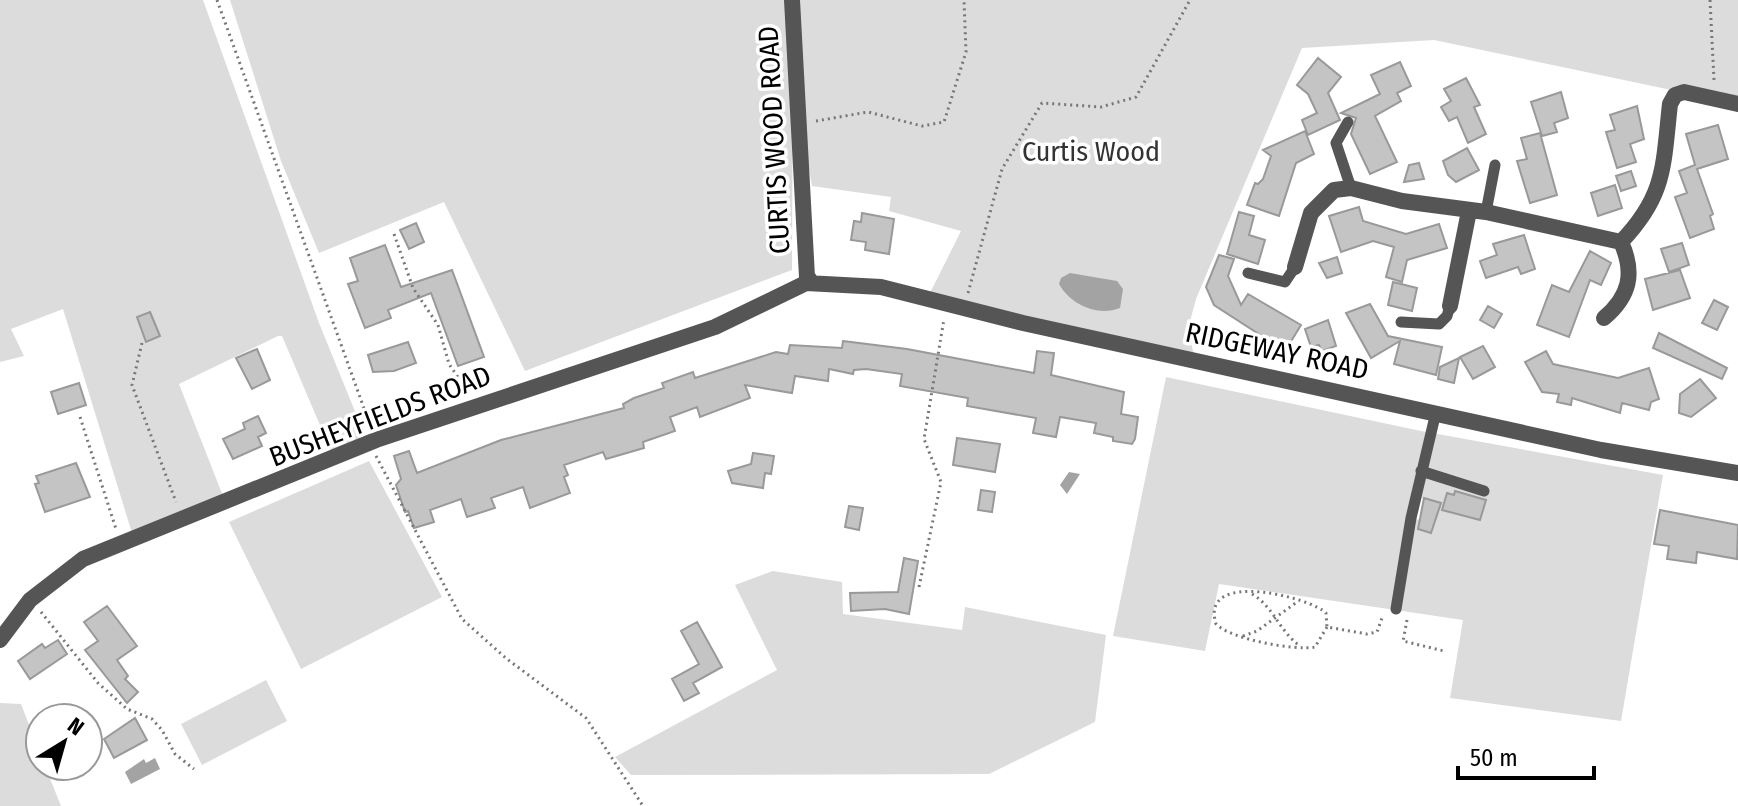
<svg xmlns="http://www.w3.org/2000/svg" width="1738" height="806" font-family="'Fira Sans Condensed',sans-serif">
  <rect width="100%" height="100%" fill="#fff"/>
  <!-- green -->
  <path fill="#dcdcdc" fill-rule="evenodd" d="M0,0H203L319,323L365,436L331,451L282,336H278L179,384L223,496L132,533L63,309L11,329L24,356L0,362Z
    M230,0H1738V104L1434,40L1302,48L1196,299L1188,329L1195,360L929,295L961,231L889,211L891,197L812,186L801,124L793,31L792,270L525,371L444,202L319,253L281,161Z
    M1166,377L1421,431L1663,475L1621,721L1450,698L1463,620L1219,584L1205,651L1113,636ZM1455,491L1486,500L1480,520L1442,510L1447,494L1454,495ZM1422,498L1441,503L1434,524L1416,519Z
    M369,461L442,597L301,669L229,522Z
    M773,571L842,582L843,614L962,630L965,607L1106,635L1095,722L989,774L631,775L615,757L777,670L735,585Z
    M266,680L287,721L202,765L181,724Z
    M0,703L21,704L40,753V766H45L61,806H0Z"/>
  <!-- water -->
  <path fill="#a3a3a3" d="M1070,273L1117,281L1123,289L1120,308C1097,317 1070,304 1059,284L1061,278Z
    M1069,472L1080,474L1067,494L1060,485Z
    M155,758L160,769L131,784L125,772L144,759L146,763Z"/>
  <!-- building -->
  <path fill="#c4c4c4" stroke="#999" stroke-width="2" d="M1318,58L1341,77L1328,93L1340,120L1308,135L1302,120L1317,113L1308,94L1297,85Z
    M1400,62L1411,86L1397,93L1401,101L1375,116L1397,162L1370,174L1351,134L1356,118L1341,113L1380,94L1371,75Z
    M1466,78L1480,105L1474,107L1486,134L1468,143L1457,117L1449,121L1441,107L1451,101L1444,89Z
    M1561,92L1568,118L1554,123L1557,132L1542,136L1531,102Z
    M1637,106L1644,139L1630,144L1636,162L1617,168L1606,132L1615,130L1610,115Z
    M1718,125L1728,159L1697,169L1713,214L1710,216L1714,229L1690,238L1675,197L1687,193L1679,171L1695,165L1686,134Z
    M1305,131L1314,154L1296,163L1279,216L1247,205L1255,183L1258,184L1263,179L1271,156L1263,150Z
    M1540,133L1557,195L1530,203L1517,161L1527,159L1521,138Z
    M1467,148L1479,170L1456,182L1448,175L1443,161Z
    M1419,163L1424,179L1404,182L1409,165Z
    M1631,171L1636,186L1621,191L1616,176Z
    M1615,185L1622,208L1598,216L1591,193Z
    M1359,207L1363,221L1406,234L1439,224L1447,248L1407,260L1402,282L1386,277L1394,247L1373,241L1341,252L1329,216Z
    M1239,212L1254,216L1249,235L1265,240L1258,264L1227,254Z
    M862,213L894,219L889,254L865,250L866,242L851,240L854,221L861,222Z
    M416,223L424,242L409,249L400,230Z
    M1524,235L1535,269L1521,274L1518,267L1486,278L1480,261L1497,255L1493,244Z
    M1682,243L1689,265L1669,272L1661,249Z
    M385,245L401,287L452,270L484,357L458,366L431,293L388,310L391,318L365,328L348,284L358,281L350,258Z
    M1590,251L1611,263L1601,285L1590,280L1569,337L1537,325L1552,285L1569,292Z
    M1219,255L1234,259L1228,276L1241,305L1248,294L1301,325L1282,356L1268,348L1271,342L1214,305L1206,287Z
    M1337,257L1342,273L1327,278L1319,263Z
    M1680,270L1690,298L1653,310L1645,279Z
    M1393,282L1417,288L1412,311L1388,305Z
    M1714,300L1728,307L1717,330L1702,323Z
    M1370,304L1388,336L1442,347L1436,375L1394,364L1400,341L1371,358L1346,313Z
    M1488,306L1502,314L1494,328L1480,320Z
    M150,312L160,336L146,342L137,317Z
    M1328,320L1336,346L1322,351L1319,345L1311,347L1305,329Z
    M1659,333L1727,368L1722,379L1653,348Z
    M843,341L907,349L1034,373L1037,351L1054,353L1051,375L1124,392L1121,414L1138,417L1135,439L1132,444L1113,441V437L1094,433L1096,423L1060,417L1056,437L1033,433L1036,418L967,406L968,398L900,386L902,374L866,369L854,370L853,374L829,369L828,381L795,376L792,393L745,385L750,398L700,417L697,407L670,417L675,431L643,442L644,448L606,459L603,452L564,465L568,475L564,477L570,493L530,508L523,487L491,498L495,508L467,517L461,499L430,510L434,522L414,528L408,511L405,512L396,485L401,479L394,456L409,451L417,473L501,440L624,408L623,404L634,398L664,388L662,383L693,372L695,378L776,352L788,354L790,345L842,348Z
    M408,342L416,363L394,371L373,372L368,355Z
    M1483,346L1495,367L1473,379L1460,357Z
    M257,349L270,380L252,389L236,358Z
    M1546,351L1553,364L1618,378L1649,368L1659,399L1651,402L1649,410L1622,403L1620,413L1572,398L1571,405L1557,402L1559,394L1542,392L1525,362Z
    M1459,358L1454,383L1438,379L1440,367Z
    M1700,379L1716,398L1691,417L1679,413L1680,394Z
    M79,383L86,405L58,414L51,392Z
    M258,416L266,433L258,437L262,446L233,459L223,439L245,429L243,423Z
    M957,438L1000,444L995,472L953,465Z
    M753,453L774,456L771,474L765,473L763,488L732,483L728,471L751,464Z
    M76,463L90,497L45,512L35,484L39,483L36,476Z
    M981,490L995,492L992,512L978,510Z
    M1455,491L1486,500L1480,520L1442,510L1447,493L1454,495Z
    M1424,498L1441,503L1431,533L1418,529Z
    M849,506L863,508L859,530L845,527Z
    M1660,510L1738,525L1737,559L1697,552L1696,563L1667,559L1669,546L1654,544Z
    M904,558L918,561L909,614L885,609L851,611L850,593L898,592Z
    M107,606L137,646L117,660L128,676L125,679L138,692L127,703L85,650L98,641L84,622Z
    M697,622L722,667L693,683L699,693L684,701L672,679L699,664L681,631Z
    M58,640L67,654L30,679L18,661L42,644L45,648Z
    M135,718L147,740L114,758L104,739Z"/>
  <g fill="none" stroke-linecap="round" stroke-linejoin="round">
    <!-- path -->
    <path stroke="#777" stroke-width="3" stroke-dasharray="2 4" stroke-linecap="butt" d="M217,0L370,425
      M1710,0L1714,80
      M816,121L868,112L922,126L944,122L966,52L964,0
      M394,234L413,288L438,325L449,364L468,392
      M968,293L1002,169L1042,103L1101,107L1136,97L1190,0
      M142,343L132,385L176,502
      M80,417L116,529
      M376,456L462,619L507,659L586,718L643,806
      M919,587L941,482L924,439L944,319
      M1252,594C1274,607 1279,631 1300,646
      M41,612L98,683L127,709L152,719L162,730L175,754L194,769
      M1407,620L1403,641L1444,651
      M1327,627L1315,647C1295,651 1230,639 1216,624C1199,568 1312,598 1326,613L1327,627L1367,634L1377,632L1383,615
      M1243,636L1257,631L1297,602"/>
    <!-- lane -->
    <path stroke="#555" stroke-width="11" d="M1348,122L1336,143L1351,188
      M1486,212L1495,165
      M1248,273L1285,282L1295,267
      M1401,322L1439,324L1447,316L1450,306
      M1421,471L1484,491
      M1396,609L1411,518L1436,412"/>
    <!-- street -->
    <path stroke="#555" stroke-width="16" d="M792,0L807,277
      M1295,267L1311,213L1334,190L1351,188L1402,201L1486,212L1621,242C1666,195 1663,166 1670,104L1675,95L1684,92L1738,104
      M806,283L881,287L1023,323L1601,450L1738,473
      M1450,306L1469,211
      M1604,318C1630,296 1635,273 1621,242
      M0,640L30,600L83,559L376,440L715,327L806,283L807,277L810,280"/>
  </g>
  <g text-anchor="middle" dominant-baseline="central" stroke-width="7" stroke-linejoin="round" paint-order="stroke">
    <!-- street labels -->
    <g font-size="28" fill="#000" stroke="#fff">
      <text transform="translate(774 140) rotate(-93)">CURTIS WOOD ROAD</text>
      <text transform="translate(1277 351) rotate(12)">RIDGEWAY ROAD</text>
      <text transform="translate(380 416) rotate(-21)">BUSHEYFIELDS ROAD</text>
    </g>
    <!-- park labels -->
    <g font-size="28" fill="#333" stroke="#fff">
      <text x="1091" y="151">Curtis Wood</text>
    </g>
  </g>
  <!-- north arrow -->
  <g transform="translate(64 742) rotate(37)"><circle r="38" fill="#ffffff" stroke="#999999" stroke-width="2"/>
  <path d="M0-6L14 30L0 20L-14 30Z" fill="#000000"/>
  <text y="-12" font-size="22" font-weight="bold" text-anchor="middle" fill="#000000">N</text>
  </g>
  <!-- scale -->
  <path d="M1458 766v12h136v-12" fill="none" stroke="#000000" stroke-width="4"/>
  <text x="1470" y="766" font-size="24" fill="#000000" stroke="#ffffff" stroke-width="6" paint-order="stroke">50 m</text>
</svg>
